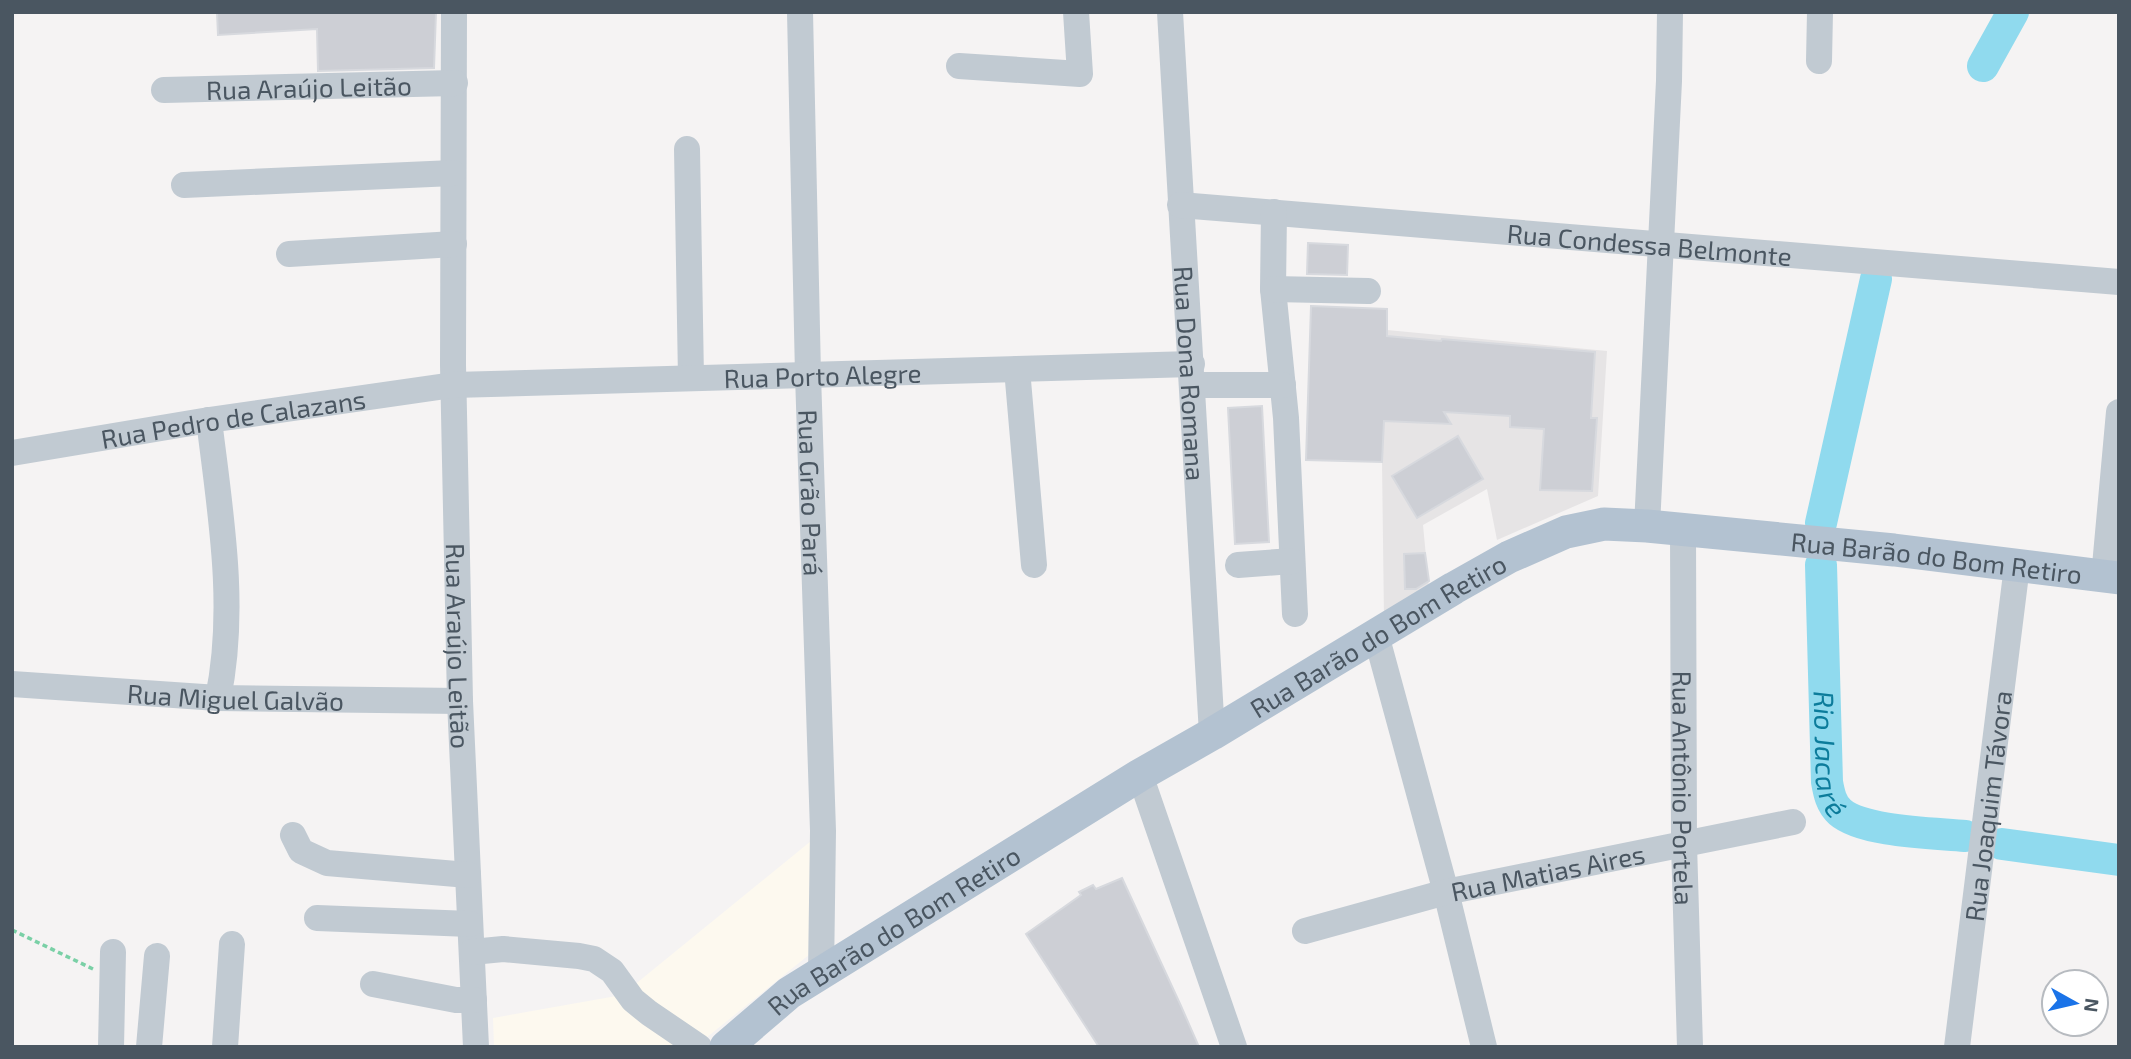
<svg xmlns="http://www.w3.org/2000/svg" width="2131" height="1059" font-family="'Exo 2',sans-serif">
  <rect width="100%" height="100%" fill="#f5f3f3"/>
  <!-- commercial -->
  <path fill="#fdf9ef" d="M811,841L810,954L706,1038L701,1047H494L493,1018L622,995Z"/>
  <!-- education -->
  <path fill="#e6e4e5" d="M1387,330L1607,351L1598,496L1497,540L1487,489L1423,525L1429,588L1384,618L1382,462Z"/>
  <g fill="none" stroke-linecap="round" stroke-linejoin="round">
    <!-- river -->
    <g stroke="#90daee" stroke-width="32">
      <path d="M1983,66L2013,12"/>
      <path d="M1821,523L1876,279"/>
      <path id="s1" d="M1821,565L1827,782C1829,793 1831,804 1840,812C1863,832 1934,833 1965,836"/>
      <path d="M2002,844L2119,860"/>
    </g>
  </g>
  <!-- building -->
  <path fill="#cdcfd5" stroke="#d7d9de" stroke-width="2" d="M217,12H436L434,68L318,71L317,29L218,35Z
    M1308,243L1348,245L1347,275L1307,274Z
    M1311,306L1387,309V336L1441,341L1442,339L1595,352L1591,418H1597L1592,491L1540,490L1544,429L1510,427V416L1444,412L1451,424L1384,421L1382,462L1306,460Z
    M1262,406L1269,542L1235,544L1228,408Z
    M1458,436L1483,479L1417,518L1392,476Z
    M1425,553L1429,581L1416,589H1405L1404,554Z
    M1122,878L1181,1006L1199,1047H1099L1026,934L1081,895L1079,892L1093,885L1096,889Z"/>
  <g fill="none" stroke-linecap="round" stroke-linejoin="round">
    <!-- path -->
    <path stroke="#7ad0a6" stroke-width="3.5" stroke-dasharray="5 3.5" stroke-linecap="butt" d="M12,930L93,969"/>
    <!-- minor -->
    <g stroke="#c1cad2" stroke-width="26">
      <path id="s2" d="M454,12L453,365L460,701L476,1047"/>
      <path id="s3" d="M800,12L808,375L823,831L821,973"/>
      <path id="s4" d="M1170,12L1212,734"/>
      <path d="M1819,61L1820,12"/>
      <path d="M959,66L1080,74L1076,12"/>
      <path id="s5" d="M164,90L455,83"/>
      <path d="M687,149L691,378"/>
      <path d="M184,185L453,173"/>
      <path id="s6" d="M1180,205L2119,282"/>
      <path d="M1274,212L1273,289L1286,418L1295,614"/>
      <path d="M289,254L454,244"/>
      <path d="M1273,289L1368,291"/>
      <path d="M1017,369L1034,565"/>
      <path d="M1193,385H1283"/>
      <path d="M209,420C220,511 237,607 218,698"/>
      <path id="s7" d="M12,453L209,420L453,385L1192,364"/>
      <path d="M1647,526L1669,81L1670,12"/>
      <path id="s8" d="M1683,531L1684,844L1690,1047"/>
      <path d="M1238,565L1292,561"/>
      <path d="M2104,577L2119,412"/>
      <path d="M1376,635L1446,892L1484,1047"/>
      <path id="s9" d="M12,684L218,698L460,701"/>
      <path d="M1140,775L1234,1047"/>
      <path d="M293,835L301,851L327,863L468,875"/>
      <path d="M317,918L470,924"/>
      <path id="s10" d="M1305,931L1446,892L1793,822"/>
      <path d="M472,952L503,949L579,956L594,959L612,971L633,1000L649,1013L699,1047"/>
      <path d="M373,984L456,1000H474"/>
      <path d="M111,1047L113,952"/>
      <path d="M149,1047L157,956"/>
      <path d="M225,1047L232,944"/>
      <path id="s11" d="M1957,1047L2017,566"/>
    </g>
    <!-- major -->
    <path stroke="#b3c2d1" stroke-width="33" id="s12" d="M726,1047L789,993L1140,775L1212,734L1454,588L1509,557L1566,532L1604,524L1647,526L1894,550L2119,578"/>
  </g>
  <g text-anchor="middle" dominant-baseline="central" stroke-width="6" stroke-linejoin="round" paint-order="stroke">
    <!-- street labels -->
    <g font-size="26" fill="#4a5661" stroke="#fff">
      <text stroke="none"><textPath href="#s5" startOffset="145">Rua Araújo Leitão</textPath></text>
      <text stroke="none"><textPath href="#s6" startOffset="471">Rua Condessa Belmonte</textPath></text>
      <text stroke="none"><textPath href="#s4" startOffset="362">Rua Dona Romana</textPath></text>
      <text stroke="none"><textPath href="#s7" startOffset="816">Rua Porto Alegre</textPath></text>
      <text stroke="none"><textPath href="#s7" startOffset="224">Rua Pedro de Calazans</textPath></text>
      <text stroke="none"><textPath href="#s3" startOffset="481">Rua Grão Pará</textPath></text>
      <text stroke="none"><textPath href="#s12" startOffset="1360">Rua Barão do Bom Retiro</textPath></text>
      <text stroke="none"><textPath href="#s12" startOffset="772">Rua Barão do Bom Retiro</textPath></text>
      <text stroke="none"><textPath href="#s2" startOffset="634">Rua Araújo Leitão</textPath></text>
      <text stroke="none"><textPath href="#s9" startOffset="224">Rua Miguel Galvão</textPath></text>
      <text stroke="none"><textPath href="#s8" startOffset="257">Rua Antônio Portela</textPath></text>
      <text stroke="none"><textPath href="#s11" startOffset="243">Rua Joaquim Távora</textPath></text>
      <text stroke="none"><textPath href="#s10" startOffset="250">Rua Matias Aires</textPath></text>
      <text stroke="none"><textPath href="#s12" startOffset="205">Rua Barão do Bom Retiro</textPath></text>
    </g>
    <!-- water labels -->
    <g font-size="28" font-style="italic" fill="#0c7c9b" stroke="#fff">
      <text stroke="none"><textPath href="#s1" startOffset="189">Rio Jacaré</textPath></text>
    </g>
  </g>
  <!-- border -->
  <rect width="2131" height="1059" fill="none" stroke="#4a5661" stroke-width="28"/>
  <!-- north arrow -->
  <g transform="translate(2075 1003) rotate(98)"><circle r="33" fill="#ffffff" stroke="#b7bbc0" stroke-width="2"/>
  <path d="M0-5L12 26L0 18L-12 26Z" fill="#1a73e8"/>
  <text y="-10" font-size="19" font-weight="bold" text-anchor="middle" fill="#4a5661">N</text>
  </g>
</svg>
